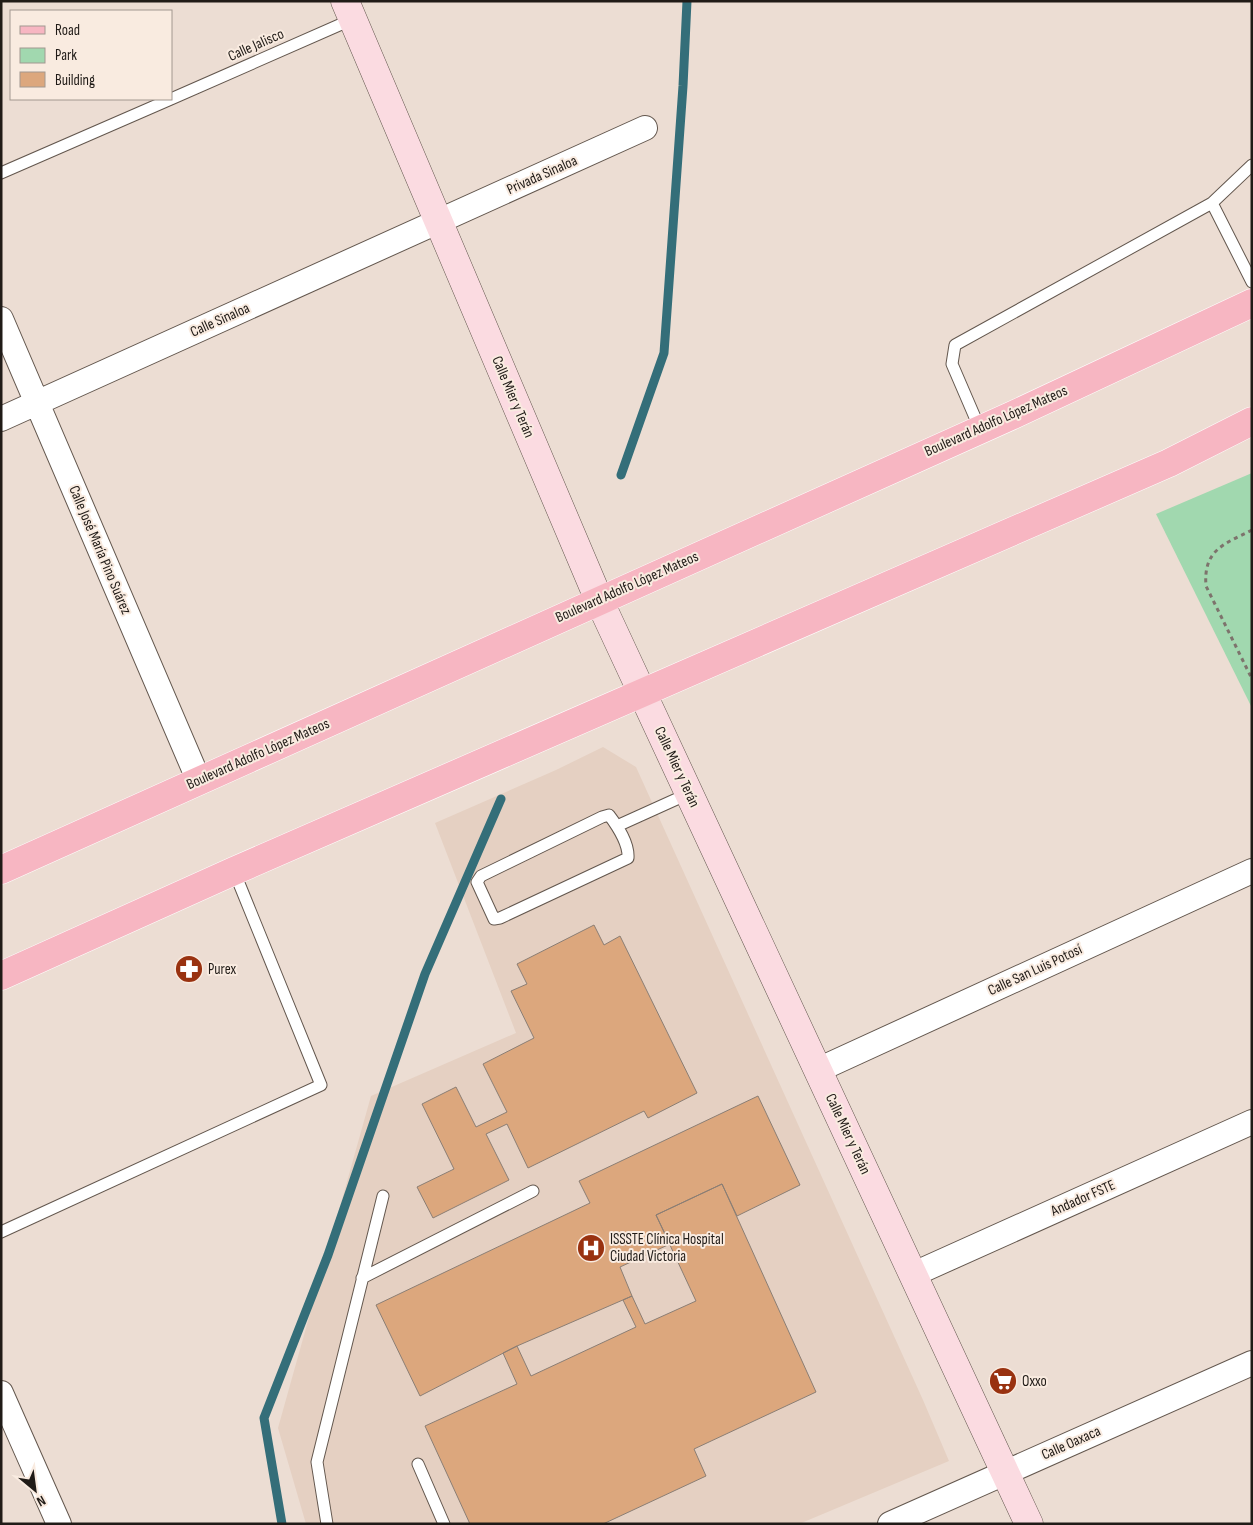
<svg xmlns="http://www.w3.org/2000/svg" width="1253" height="1525" font-family="'Sofia Sans Condensed',sans-serif">
  <rect width="100%" height="100%" fill="#ecddd3"/>
  <!-- built -->
  <path fill="#e5d0c2" d="M603,747L636,767L923,1400L949,1461L799,1524H306L278,1428L371,1096L516,1033L435,823L556,770Z"/>
  <!-- green -->
  <path fill="#a1d8af" d="M1252,473V708L1156,514Z"/>
  <g fill="none" stroke-linecap="round" stroke-linejoin="round">
    <!-- stream -->
    <path stroke="#346e79" stroke-width="9" d="M621,475L664,353L683,86L687,1
      M282,1524L264,1418L328,1255L425,974L501,799"/>
  </g>
  <!-- building -->
  <path fill="#dca77d" stroke="#8b7e74" d="M594,925L604,945L620,936L697,1093L648,1118L644,1111L528,1168L507,1124L486,1134L509,1180L433,1218L417,1187L454,1169L422,1104L456,1087L476,1127L507,1112L483,1064L534,1038L511,991L527,984L517,964Z
    M758,1096L800,1185L737,1216L722,1184L656,1215L670,1244L620,1267L632,1296L517,1346L420,1396L376,1305L590,1203L579,1181Z
    M722,1184L816,1392L694,1449L706,1476L603,1524H470L425,1426L517,1384L503,1353L517,1346L531,1376L636,1327L623,1300L632,1296L645,1324L696,1301L656,1215Z"/>
  <g fill="none" stroke-linecap="round" stroke-linejoin="round">
    <defs>
      <path id="lane" d="M171,99L353,19
        M1,173L171,99
        M1212,203L1252,282
        M980,429L952,364L955,345L1212,203L1252,165
        M609,815C618,827 629,843 628,858L500,918L494,919L477,882L481,876L602,817Z
        M617,826L690,793
        M1,1232L321,1085L234,871
        M362,1278L533,1191
        M418,1464L444,1524
        M327,1524L317,1462L383,1196"/>
      <path id="street" d="M1,319L199,781
        M1,419L645,128
        M818,1070L1252,871
        M914,1274L1252,1122
        M1,1393L59,1524
        M890,1524L1252,1363"/>
      <path id="secondary" d="M345,1L599,600L1029,1524"/>
      <path id="primary" d="M1,870L1013,415L1252,303
        M1,976L234,871L1169,463L1252,421"/>
    </defs>
    <!-- lane casing -->
    <use href="#lane" stroke="#63574e" stroke-width="13"/>
    <!-- street casing -->
    <use href="#street" stroke="#63574e" stroke-width="26"/>
    <!-- secondary casing -->
    <use href="#secondary" stroke="#63574e" stroke-width="29"/>
    <!-- primary casing -->
    <use href="#primary" stroke="#fff" stroke-width="29"/>
    <!-- path -->
    <path stroke="#7d736c" stroke-width="3" stroke-dasharray="4 4" stroke-linecap="butt" d="M1252,530C1224,544 1203,550 1206,586L1252,679"/>
    <!-- lane -->
    <use href="#lane" stroke="#fff" stroke-width="11"/>
    <!-- street -->
    <use href="#street" stroke="#fff" stroke-width="24"/>
    <!-- secondary -->
    <use href="#secondary" stroke="#fbdbe1" stroke-width="28"/>
    <!-- primary -->
    <use href="#primary" stroke="#f7b6c2" stroke-width="28"/>
  </g>
  <!-- icons -->
  <defs>
    <symbol id="pharmacy-disc" viewBox="-11 -11 22 22"><circle r="9.5" fill="#993210" stroke="#f9ebe0"/><path d="M-2-6h4v4h4v4h-4v4h-4v-4h-4v-4h4Z" fill="#fff"/></symbol>
    <symbol id="hospital-disc" viewBox="-11 -11 22 22"><circle r="9.5" fill="#993210" stroke="#f9ebe0"/><path d="M-5-5h3v3.5h4V-5h3V5h-3V1.5h-4V5h-3Z" fill="#fff"/></symbol>
    <symbol id="supermarket-disc" viewBox="-11 -11 22 22"><circle r="9.5" fill="#993210" stroke="#f9ebe0"/><path d="M-6-5.5h2.5l.6 2H6L4.5 2H-2.5L-4.4-4H-6ZM-1.5 3.2a1.3 1.3 0 1 0 .1 0ZM3 3.2a1.3 1.3 0 1 0 .1 0Z" fill="#fff"/></symbol>
  </defs>
  <g fill-rule="evenodd">
    <use href="#pharmacy-disc" x="173" y="953" width="32" height="32"/>
    <use href="#hospital-disc" x="575" y="1232" width="32" height="32"/>
    <use href="#supermarket-disc" x="987" y="1365" width="32" height="32"/>
  </g>
  <g text-anchor="middle" dominant-baseline="central" stroke-width="4" stroke-linejoin="round" paint-order="stroke">
    <!-- street labels -->
    <g font-size="15" fill="#201b17" stroke="#f9ebe0">
      <text transform="translate(256 45) rotate(-24)">Calle Jalisco</text>
      <text transform="translate(542 175) rotate(-24)">Privada Sinaloa</text>
      <text transform="translate(220 320) rotate(-24)">Calle Sinaloa</text>
      <text transform="translate(513 397) rotate(67)">Calle Mier y Terán</text>
      <text transform="translate(996 421) rotate(-24)">Boulevard Adolfo López Mateos</text>
      <text transform="translate(100 550) rotate(67)">Calle José María Pino Suárez</text>
      <text transform="translate(627 587) rotate(-24)">Boulevard Adolfo López Mateos</text>
      <text transform="translate(258 754) rotate(-24)">Boulevard Adolfo López Mateos</text>
      <text transform="translate(677 767) rotate(65)">Calle Mier y Terán</text>
      <text transform="translate(1035 970) rotate(-25)">Calle San Luis Potosí</text>
      <text transform="translate(848 1134) rotate(65)">Calle Mier y Terán</text>
      <text transform="translate(1083 1198) rotate(-24)">Andador FSTE</text>
      <text transform="translate(1071 1443) rotate(-24)">Calle Oaxaca</text>
    </g>
    <!-- poi labels -->
    <g font-size="15" fill="#201b17" stroke="#f9ebe0" text-anchor="start">
      <text x="208" y="969">Purex</text>
      <text x="610" y="1239">ISSSTE Clínica Hospital<tspan x="610" dy="17">Ciudad Victoria</tspan></text>
      <text x="1022" y="1381">Oxxo</text>
    </g>
  </g>
  <!-- border -->
  <rect width="1253" height="1525" fill="none" stroke="#201b17" stroke-width="5"/>
  <!-- legend -->
  <rect x="10" y="10" width="162" height="90" fill="#f9ebe0" stroke="#a29890"/>
  <rect x="20" y="26" width="25" height="8" fill="#f7b6c2" stroke="#a29890"/>
  <text x="55" y="35" font-size="15" fill="#201b17">Road</text>
  <rect x="20" y="48" width="25" height="15" fill="#a1d8af" stroke="#a29890"/>
  <text x="55" y="60" font-size="15" fill="#201b17">Park</text>
  <rect x="20" y="72" width="25" height="15" fill="#dca77d" stroke="#a29890"/>
  <text x="55" y="85" font-size="15" fill="#201b17">Building</text>
  <!-- north arrow -->
  <g transform="translate(35 1490) rotate(151)" stroke="#f9ebe0" stroke-width="4" paint-order="stroke">
  <path d="M0-4L9 19L0 12L-9 19Z" fill="#201b17"/>
  <text y="-8" font-size="14" font-weight="bold" text-anchor="middle" fill="#201b17">N</text>
  </g>
</svg>
